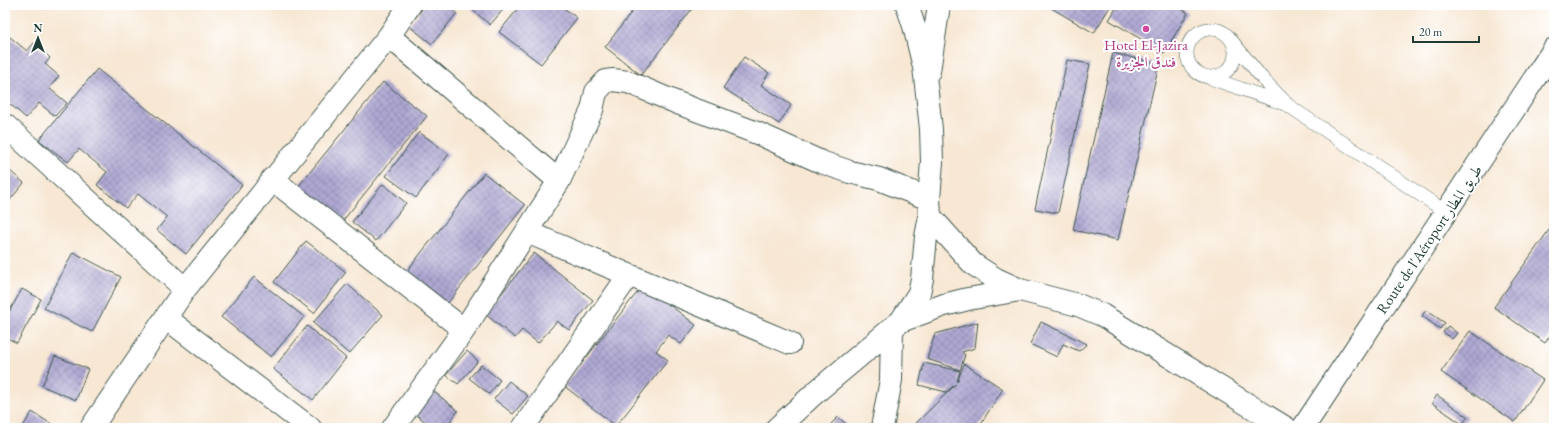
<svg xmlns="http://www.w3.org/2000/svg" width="1559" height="433" font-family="'EB Garamond',Amiri,serif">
  <defs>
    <pattern id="building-cross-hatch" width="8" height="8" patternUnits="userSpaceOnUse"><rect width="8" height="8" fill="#afa8d3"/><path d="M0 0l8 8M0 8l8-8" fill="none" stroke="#8e8aac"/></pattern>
  </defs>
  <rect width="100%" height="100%" fill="#fff"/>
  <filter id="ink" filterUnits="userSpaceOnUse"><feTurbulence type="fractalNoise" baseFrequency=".025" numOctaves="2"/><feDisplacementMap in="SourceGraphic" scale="8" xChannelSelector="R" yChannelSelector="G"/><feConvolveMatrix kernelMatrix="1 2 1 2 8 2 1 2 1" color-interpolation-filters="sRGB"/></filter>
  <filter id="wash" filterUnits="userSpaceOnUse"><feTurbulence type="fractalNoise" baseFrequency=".012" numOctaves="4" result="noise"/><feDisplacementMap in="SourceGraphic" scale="16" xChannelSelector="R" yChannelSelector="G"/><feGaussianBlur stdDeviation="0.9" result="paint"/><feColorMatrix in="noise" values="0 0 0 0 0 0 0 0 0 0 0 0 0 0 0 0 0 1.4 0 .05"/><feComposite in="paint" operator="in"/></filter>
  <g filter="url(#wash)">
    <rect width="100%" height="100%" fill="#f7e7d3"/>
    <g id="blocks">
      <!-- building -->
      <path fill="url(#building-cross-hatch)" d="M425,5H446L457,13L432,44L409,26Z
        M467,5H507L490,25Z
        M521,5H560L577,18L541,64L499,32Z
        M637,5H695L641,75L605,47Z
        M1046,5H1111L1094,33Z
        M1118,5H1176L1188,13L1164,53L1109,20Z
        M10,37L27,51L34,43L50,58L45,64L59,76L49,88L67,103L55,116L39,103L26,118L10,104L5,109V44Z
        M1113,53L1159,64L1118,240L1073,230Z
        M744,57L769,73L761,85L791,105L779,124L723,88Z
        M1067,60L1090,64L1058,213L1035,209Z
        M97,69L242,185L186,254L157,230L167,217L138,194L126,208L97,185L107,172L79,149L68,162L39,140Z
        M383,82L427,116L341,223L297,188Z
        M419,132L449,154L416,198L386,176Z
        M9,170L24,183L5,206V175Z
        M484,173L525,205L444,308L403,276Z
        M383,184L406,203L376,241L352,222Z
        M1554,223V330L1545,343L1494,307Z
        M306,241L346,272L314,313L274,282Z
        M73,252L121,277L92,332L44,308Z
        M534,253L593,300L569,330L557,321L538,343L522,330L515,338L485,314Z
        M254,277L304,317L271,357L221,317Z
        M347,284L383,315L349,354L313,323Z
        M643,285L696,325L681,344L668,335L656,351L668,360L616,426L564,386Z
        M22,289L41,299L17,343L5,337V319Z
        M1426,310L1445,323L1440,329L1422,316Z
        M978,322L975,348L962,352L965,355L960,370L927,359L935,334Z
        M1041,322L1087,344L1079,351L1063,344L1057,357L1030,344Z
        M307,326L346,358L313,400L273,369Z
        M1448,326L1457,333L1452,339L1443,332Z
        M1470,331L1543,380L1515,422L1441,372Z
        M467,351L478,361L458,384L446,375Z
        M55,356L88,369L76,400L42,386Z
        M924,363L960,371L957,382L964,364L1003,389L978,428H911L956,384L946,392L919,385Z
        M481,365L500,380L489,394L469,378Z
        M509,381L528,396L513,414L494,399Z
        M432,390L458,411L445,428H433L414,413Z
        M1437,395L1468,417L1462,424L1432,403Z
        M32,412L58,428H22Z
        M838,417L851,428H827Z"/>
    </g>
  </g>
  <g filter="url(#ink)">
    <use href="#blocks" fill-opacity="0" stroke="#3f564c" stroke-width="1"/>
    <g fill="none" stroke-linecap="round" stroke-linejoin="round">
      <defs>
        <path id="service" d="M1187 53a24 24 0 1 1 48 0a24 24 0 1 1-48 0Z
          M1231,40L1262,78L1289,106L1446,212
          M1210,78L1285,104"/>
        <path id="minor" d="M389,36L559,181
          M929,71L939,5
          M5,125L185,289
          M272,179L464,330
          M930,216L973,264L996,279L1020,290L1078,305L1102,315L1286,428
          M527,232L790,343
          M166,318L310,428
          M901,321L944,305L968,299L1020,290
          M91,428L185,289L389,36L410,5
          M393,428L464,330L559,181L592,110L596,92L606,81L613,80L628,82L675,102L757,133L821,162L850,172L879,179L929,199
          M523,428L629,275
          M777,428L816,392L901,321L919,293L922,279L926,237L930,216L929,199L932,162L931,129L924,67L914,26L907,5
          M882,428L891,380L892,328"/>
        <path id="tertiary" d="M1303,428L1554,49"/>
      </defs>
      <!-- service casing -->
      <use href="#service" stroke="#3f564c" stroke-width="14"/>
      <!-- minor casing -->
      <use href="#minor" stroke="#3f564c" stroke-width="24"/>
      <!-- tertiary casing -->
      <use href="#tertiary" stroke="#3f564c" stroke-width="24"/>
      <!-- service -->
      <use href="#service" stroke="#fff" stroke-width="13"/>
      <!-- minor -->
      <use href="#minor" stroke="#fff" stroke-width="22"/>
      <!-- tertiary -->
      <use href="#tertiary" stroke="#fff" stroke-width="22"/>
    </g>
  </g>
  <!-- markers -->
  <circle fill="#d1479c" stroke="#fff" stroke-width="1.5" cx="1146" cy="29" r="4"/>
  <g text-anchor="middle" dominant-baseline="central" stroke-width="4" stroke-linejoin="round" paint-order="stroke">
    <!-- hotel labels -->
    <g font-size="15" fill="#b23c85" stroke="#fff">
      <text x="1146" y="44">Hotel El-Jazira<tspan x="1146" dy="17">فندق الجزيرة</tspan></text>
    </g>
    <!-- street labels -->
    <g font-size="15" fill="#1f3d34" stroke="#fff">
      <text transform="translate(1429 239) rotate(-56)">Route de l'Aéroport طريق المطار</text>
    </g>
  </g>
  <!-- margin -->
  <rect width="1559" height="433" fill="none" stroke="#fff" stroke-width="20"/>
  <!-- north arrow -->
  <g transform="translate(38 38)" stroke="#ffffff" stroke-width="3" paint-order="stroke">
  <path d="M0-3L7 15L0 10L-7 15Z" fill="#1f3d34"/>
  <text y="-6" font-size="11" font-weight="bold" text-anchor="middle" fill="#1f3d34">N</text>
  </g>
  <!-- scale -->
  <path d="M1413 36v6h66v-6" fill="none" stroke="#1f3d34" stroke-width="2"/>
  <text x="1419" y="36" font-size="12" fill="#1f3d34" stroke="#ffffff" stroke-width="3" paint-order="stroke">20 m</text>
</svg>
